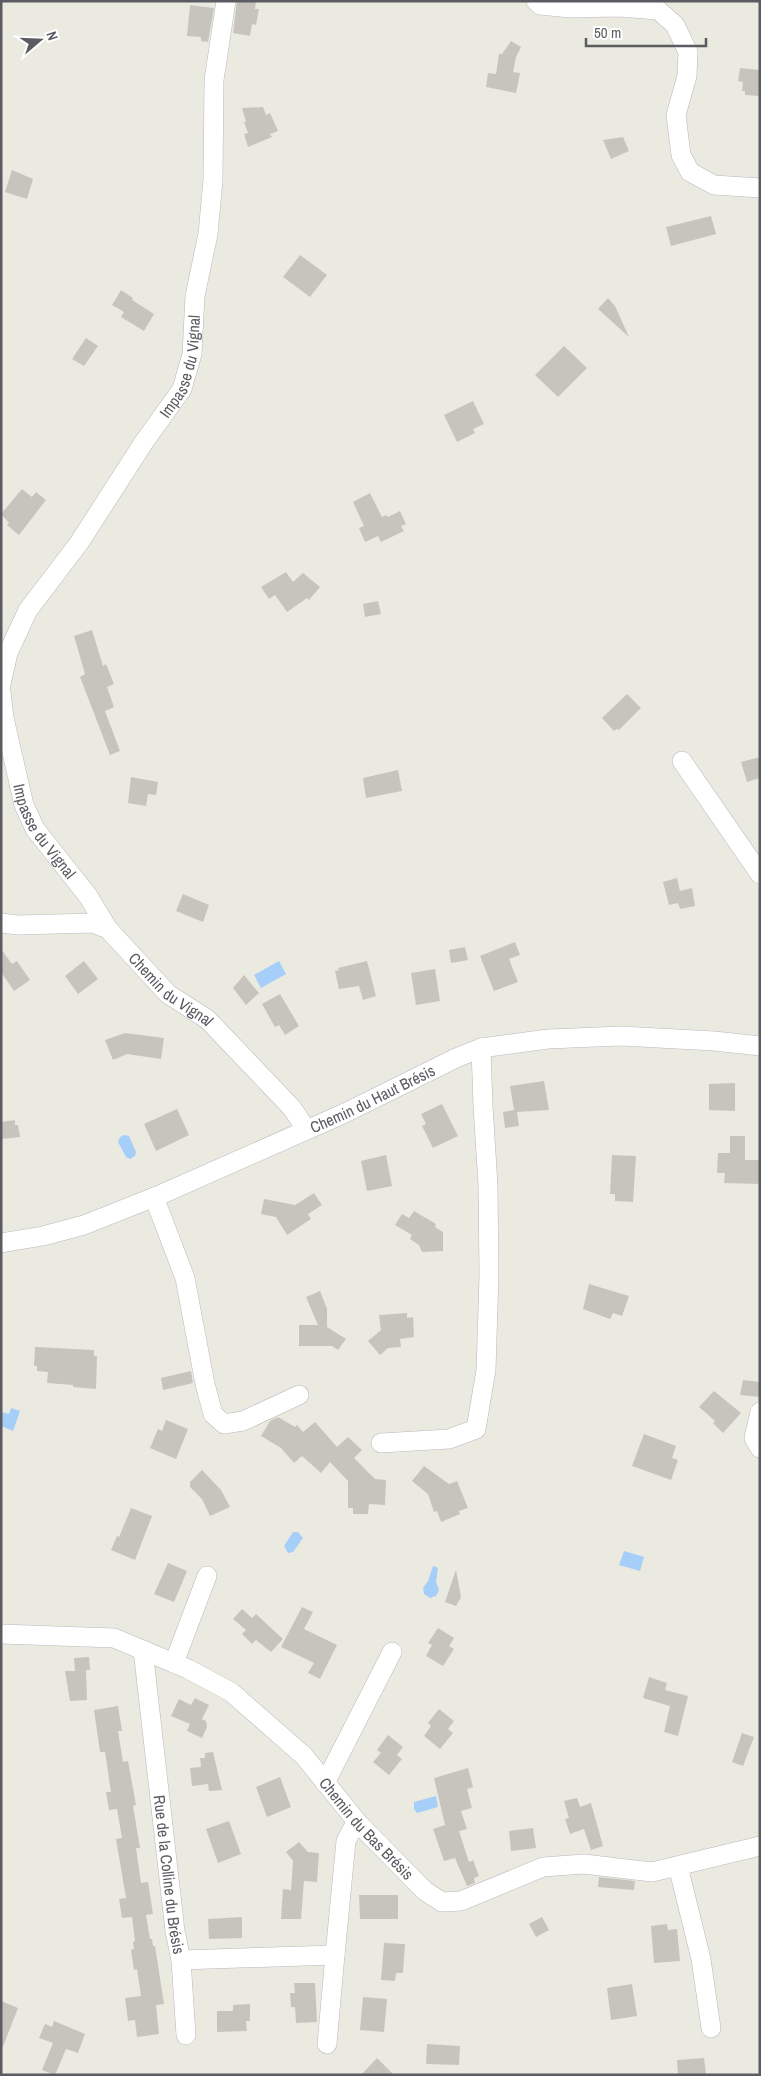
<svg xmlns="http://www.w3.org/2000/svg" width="761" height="2076" font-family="'Archivo Narrow',sans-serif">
  <rect width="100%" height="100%" fill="#ebeae1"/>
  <!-- water -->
  <path fill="#a5cef8" d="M279,961L286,974L261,988L254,975Z
    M124,1135L129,1136L136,1152L135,1156L130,1159L126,1157L118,1142L120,1137Z
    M11,1408L20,1411L13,1431L1,1426V1412L9,1414Z
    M293,1532H298L303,1538L293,1552L288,1553L284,1546Z
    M624,1551L644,1557L640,1571L619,1565Z
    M433,1566L438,1568L436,1582L439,1590L436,1596L430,1598L424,1594L423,1588L428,1581Z
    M436,1796L438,1807L417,1813L414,1809V1802Z"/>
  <!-- building -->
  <path fill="#c7c4be" d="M237,1H256L255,9H259L256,25L252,24L250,36L233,33Z
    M190,5L214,8L208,42L201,41V37L187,36Z
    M511,41L521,47L516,57L513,72L520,73L516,93L486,87L488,73L496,74L499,54H502Z
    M740,68L760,70V96L745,95V91H742L743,82L738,81Z
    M263,107L266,115L270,113L278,131L270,134L272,137L248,147L244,134L248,133L244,122H246L242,108Z
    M623,137L629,151L611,159L603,140Z
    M12,170L33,179L27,199L5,192Z
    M711,216L716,234L671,246L666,227Z
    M300,255L327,275L310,297L283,277Z
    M121,290L133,298L132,300L154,314L144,331L121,317L124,312L112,305Z
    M608,298L615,306L629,337L598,309Z
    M86,338L98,346L84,366L72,359Z
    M564,346L587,368L558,397L535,375Z
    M473,401L484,424L473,429L475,433L457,442L444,415Z
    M22,489L32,497L36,492L46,500L19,535L7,525L9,523L1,514Z
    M370,493L382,517L386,515L388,517L400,511L406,524L401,526L404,531L381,542L378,536L365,542L359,528L364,526L353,502Z
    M286,572L293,582L303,573L320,587L309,600L307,598L287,612L275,595L269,599L261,587Z
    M378,601L381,614L365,617L363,604Z
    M92,630L103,666L106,664L114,684L107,687L114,707L105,711L120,751L110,755L80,677L85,674L74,636Z
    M627,694L641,708L619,730L617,729L614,731L602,718Z
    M760,757V778L747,782L741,762Z
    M398,770L402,791L366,798L363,778Z
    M131,777L158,782L156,795L148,794L146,806L128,803Z
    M677,878L680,891L692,888L695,906L680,909L678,903L669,905L663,882Z
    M183,894L209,905L203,922L176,911Z
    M515,942L520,955L509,959L518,982L494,991L480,956Z
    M465,947L468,960L451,963L449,950Z
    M1,949L12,964L17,961L30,980L14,991L1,972Z
    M84,961L98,979L78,994L65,976Z
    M367,961L376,996L363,1000L359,986L339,989L335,971L339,970L338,968Z
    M435,969L440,1001L416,1005L411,973Z
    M244,975L259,993L246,1005L233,988Z
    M280,994L299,1026L285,1035L279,1025L275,1027L262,1004Z
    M125,1033L164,1038L161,1059L127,1054L113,1060L105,1040Z
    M544,1081L549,1110L517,1112L519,1126L505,1128L503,1112L514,1110L510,1086Z
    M735,1083V1111L709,1110V1084Z
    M442,1104L458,1136L433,1148L422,1126L426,1124L421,1114Z
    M177,1109L189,1135L156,1151L144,1124Z
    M15,1120V1125H18L20,1137L1,1139V1122Z
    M730,1136H745V1160H760V1184L724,1183L725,1173H717L718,1153H730Z
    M386,1155L392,1186L367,1191L361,1161Z
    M612,1155L636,1156L633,1202L615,1201V1194H610Z
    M314,1193L322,1205L308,1214L311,1219L287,1235L276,1217L261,1214L264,1199L295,1205Z
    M414,1211L436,1224L435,1227L443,1232V1251L422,1252L419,1245L410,1239L412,1235L395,1225L402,1214L409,1218Z
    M589,1284L629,1296L622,1316L613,1313L610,1319L583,1309Z
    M320,1291L327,1309V1327L346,1339L338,1350L332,1346H299V1325H318L306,1297Z
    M407,1313V1318L413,1317L414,1337L400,1339L401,1347L388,1348L380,1355L368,1341L381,1330L379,1315Z
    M35,1347L94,1350V1356H97L96,1389L73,1387V1385L47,1383L48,1372L37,1371V1366H34Z
    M191,1371L193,1383L163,1390L161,1378Z
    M743,1380L760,1382V1397L740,1395Z
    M714,1391L741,1413L723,1433L713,1423L715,1421L699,1407Z
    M278,1417L295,1427L297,1425L303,1432L315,1422L337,1447L348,1437L362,1450L354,1458L375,1479L386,1480L385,1505L369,1504L368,1514H353V1508H348V1481L330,1462L321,1473L302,1456L294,1463L281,1448L261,1436L270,1421Z
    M166,1420L188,1429L176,1459L150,1448L158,1429L162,1431Z
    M644,1434L676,1446L672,1458L678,1460L671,1480L632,1466Z
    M424,1466L449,1484L457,1481L468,1508L459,1511L460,1514L441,1522L437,1511L434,1512L428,1494L412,1481Z
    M202,1470L221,1490L230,1507L210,1516L202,1499L190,1487V1482Z
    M131,1508L152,1516L135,1560L111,1550L117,1536L119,1537Z
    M168,1563L187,1571L174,1602L154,1594Z
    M456,1570L461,1597L456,1606L445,1602Z
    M302,1607L313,1612L304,1629L337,1645L320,1679L308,1673L314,1663L281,1647Z
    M242,1609L252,1618L256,1614L283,1639L271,1652L256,1640L252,1644L242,1634L246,1630L233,1619Z
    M438,1628L454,1638L449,1646L454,1649L443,1666L426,1656L432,1645L428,1643Z
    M89,1657L90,1670H86L87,1700L70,1701L65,1671H75L74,1658Z
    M649,1677L667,1683L665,1690L688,1696L678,1736L664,1732L670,1706L643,1698Z
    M195,1698L209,1705L202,1719L206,1721L207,1727L202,1738L187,1731L190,1724L171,1716L179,1699L191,1705Z
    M118,1706L122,1731H118L123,1762L128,1761L136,1805L133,1806L140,1848H136L141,1883L148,1882L153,1914L146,1915L150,1939H152L153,1946H155L164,2004L156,2005L159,2034L137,2037L135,2020L128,2021L125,1998L141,1996L137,1969L134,1970L131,1950L134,1949L133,1942L135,1941L132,1917L122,1918L119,1899L126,1898L116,1839L122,1838L117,1809L109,1810L106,1792H111L105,1752H100L94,1710Z
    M439,1709L454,1721L448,1729L453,1733L440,1749L424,1736L431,1726L428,1723Z
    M742,1733L754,1737L743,1766L732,1762Z
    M388,1735L403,1747L397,1755L402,1759L389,1775L373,1762L381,1753L377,1750Z
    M213,1752L222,1790L209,1791L208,1784L192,1786L190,1768L201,1767L200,1758H205V1753Z
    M468,1768L473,1787L467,1789L472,1808L461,1811L467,1829L459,1831L469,1862L473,1860L479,1876L474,1878L475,1883L467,1886L455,1858L444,1861L433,1829L445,1825L434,1778Z
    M280,1777L291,1807L267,1817L256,1787Z
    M577,1798L580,1807L591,1803L603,1846L591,1850L584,1829L570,1834L565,1819L569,1818L564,1801Z
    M229,1821L241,1854L218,1863L206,1829Z
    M533,1828L536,1848L511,1851L509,1831Z
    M299,1842L308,1852L319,1853L317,1882L304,1881L301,1919H281L283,1889L291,1890L293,1861L286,1852Z
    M599,1877L635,1881L634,1890L598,1887Z
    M359,1895H398V1919H360Z
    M242,1917V1938L209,1939L208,1919Z
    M542,1917L549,1930L536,1937L529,1924Z
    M667,1924L668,1930L677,1929L680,1961L654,1963L651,1926Z
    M384,1943L405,1944L403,1973H396L395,1981L381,1980Z
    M294,1983H315L317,2022L296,2023L295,2007H291L290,1993H295Z
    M632,1984L637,2016L611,2020L607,1988Z
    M363,1997L387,1999L384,2032L360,2030Z
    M1,2001L18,2008L2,2049H1Z
    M250,2004V2021H246L247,2031L217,2032V2011H233V2005Z
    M54,2021L85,2034L78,2053L66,2049L55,2075L42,2070L53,2043L39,2038L45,2024L52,2027Z
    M427,2044L460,2046L459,2065L426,2064Z
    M377,2058L394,2075H361Z
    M704,2058L706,2074L678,2075L677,2060Z"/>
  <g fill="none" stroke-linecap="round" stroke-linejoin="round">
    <defs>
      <g id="minor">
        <path d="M536,1L540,5L570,8L619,7L658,10L675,25L688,52L687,76L676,115L681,155L690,172L714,185L760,188"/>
        <path id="s1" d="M1,684L8,653L28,610L79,543L144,442L182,389L192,354L195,296L208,234L213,180L214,80L226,1"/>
        <path id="s2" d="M1,692L4,718L24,805L35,829L88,896L108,929"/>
        <path d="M682,761L760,874"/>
        <path id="s3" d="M1,923L18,925L93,923L108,929L168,994L207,1019L292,1108L306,1129"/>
        <path d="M154,1197L185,1278L205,1384L213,1414L224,1424L243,1421L299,1395"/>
        <path id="s4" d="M1,1243L43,1236L84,1225L162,1194L345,1113L456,1058L481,1048L548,1039L621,1036L714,1041L760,1046"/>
        <path d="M760,1412L754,1438L760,1448"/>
        <path d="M381,1443L449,1439L476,1429L486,1370L489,1275L488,1185L483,1106L481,1048"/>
        <path id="s5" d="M1,1634L114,1638L188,1669L231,1692L304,1756L358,1823L425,1891L442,1902L461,1901L543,1867L584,1864L652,1872L760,1846"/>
        <path id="s6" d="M143,1650L175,1931L181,1960L335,1955L346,1841L353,1828L358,1823"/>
        <path d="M174,1663L207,1576"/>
        <path d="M325,1783L392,1652"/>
        <path d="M678,1866L701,1959L711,2028"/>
        <path d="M181,1960L186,2035"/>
        <path d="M327,2044L335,1955"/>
      </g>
    </defs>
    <!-- minor casing -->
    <use href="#minor" stroke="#b7b8bd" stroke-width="20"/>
    <!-- minor -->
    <use href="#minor" stroke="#fff" stroke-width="19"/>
  </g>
  <g text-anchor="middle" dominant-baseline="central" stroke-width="4" stroke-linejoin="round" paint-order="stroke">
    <!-- street labels -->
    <g font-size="16" fill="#5a5c61" stroke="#fff">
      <text stroke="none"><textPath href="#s1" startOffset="370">Impasse du Vignal</textPath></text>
      <text stroke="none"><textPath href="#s2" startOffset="148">Impasse du Vignal</textPath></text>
      <text stroke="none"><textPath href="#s3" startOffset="196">Chemin du Vignal</textPath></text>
      <text stroke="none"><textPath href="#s4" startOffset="400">Chemin du Haut Brésis</textPath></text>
      <text stroke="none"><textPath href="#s5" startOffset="435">Chemin du Bas Brésis</textPath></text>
      <text stroke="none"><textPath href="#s6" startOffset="226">Rue de la Colline du Brésis</textPath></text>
    </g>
  </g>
  <!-- border -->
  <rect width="761" height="2076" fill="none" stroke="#5a5c61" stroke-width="5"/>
  <!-- north arrow -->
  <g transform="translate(40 40) rotate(71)" stroke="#ffffff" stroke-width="4" paint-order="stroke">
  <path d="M0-4L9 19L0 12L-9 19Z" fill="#5a5c61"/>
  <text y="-8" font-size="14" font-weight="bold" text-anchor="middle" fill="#5a5c61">N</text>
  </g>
  <!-- scale -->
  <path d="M586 38v8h120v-8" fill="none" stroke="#5a5c61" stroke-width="2.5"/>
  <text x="594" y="38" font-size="15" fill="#5a5c61" stroke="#ffffff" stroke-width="4" paint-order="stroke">50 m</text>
</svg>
